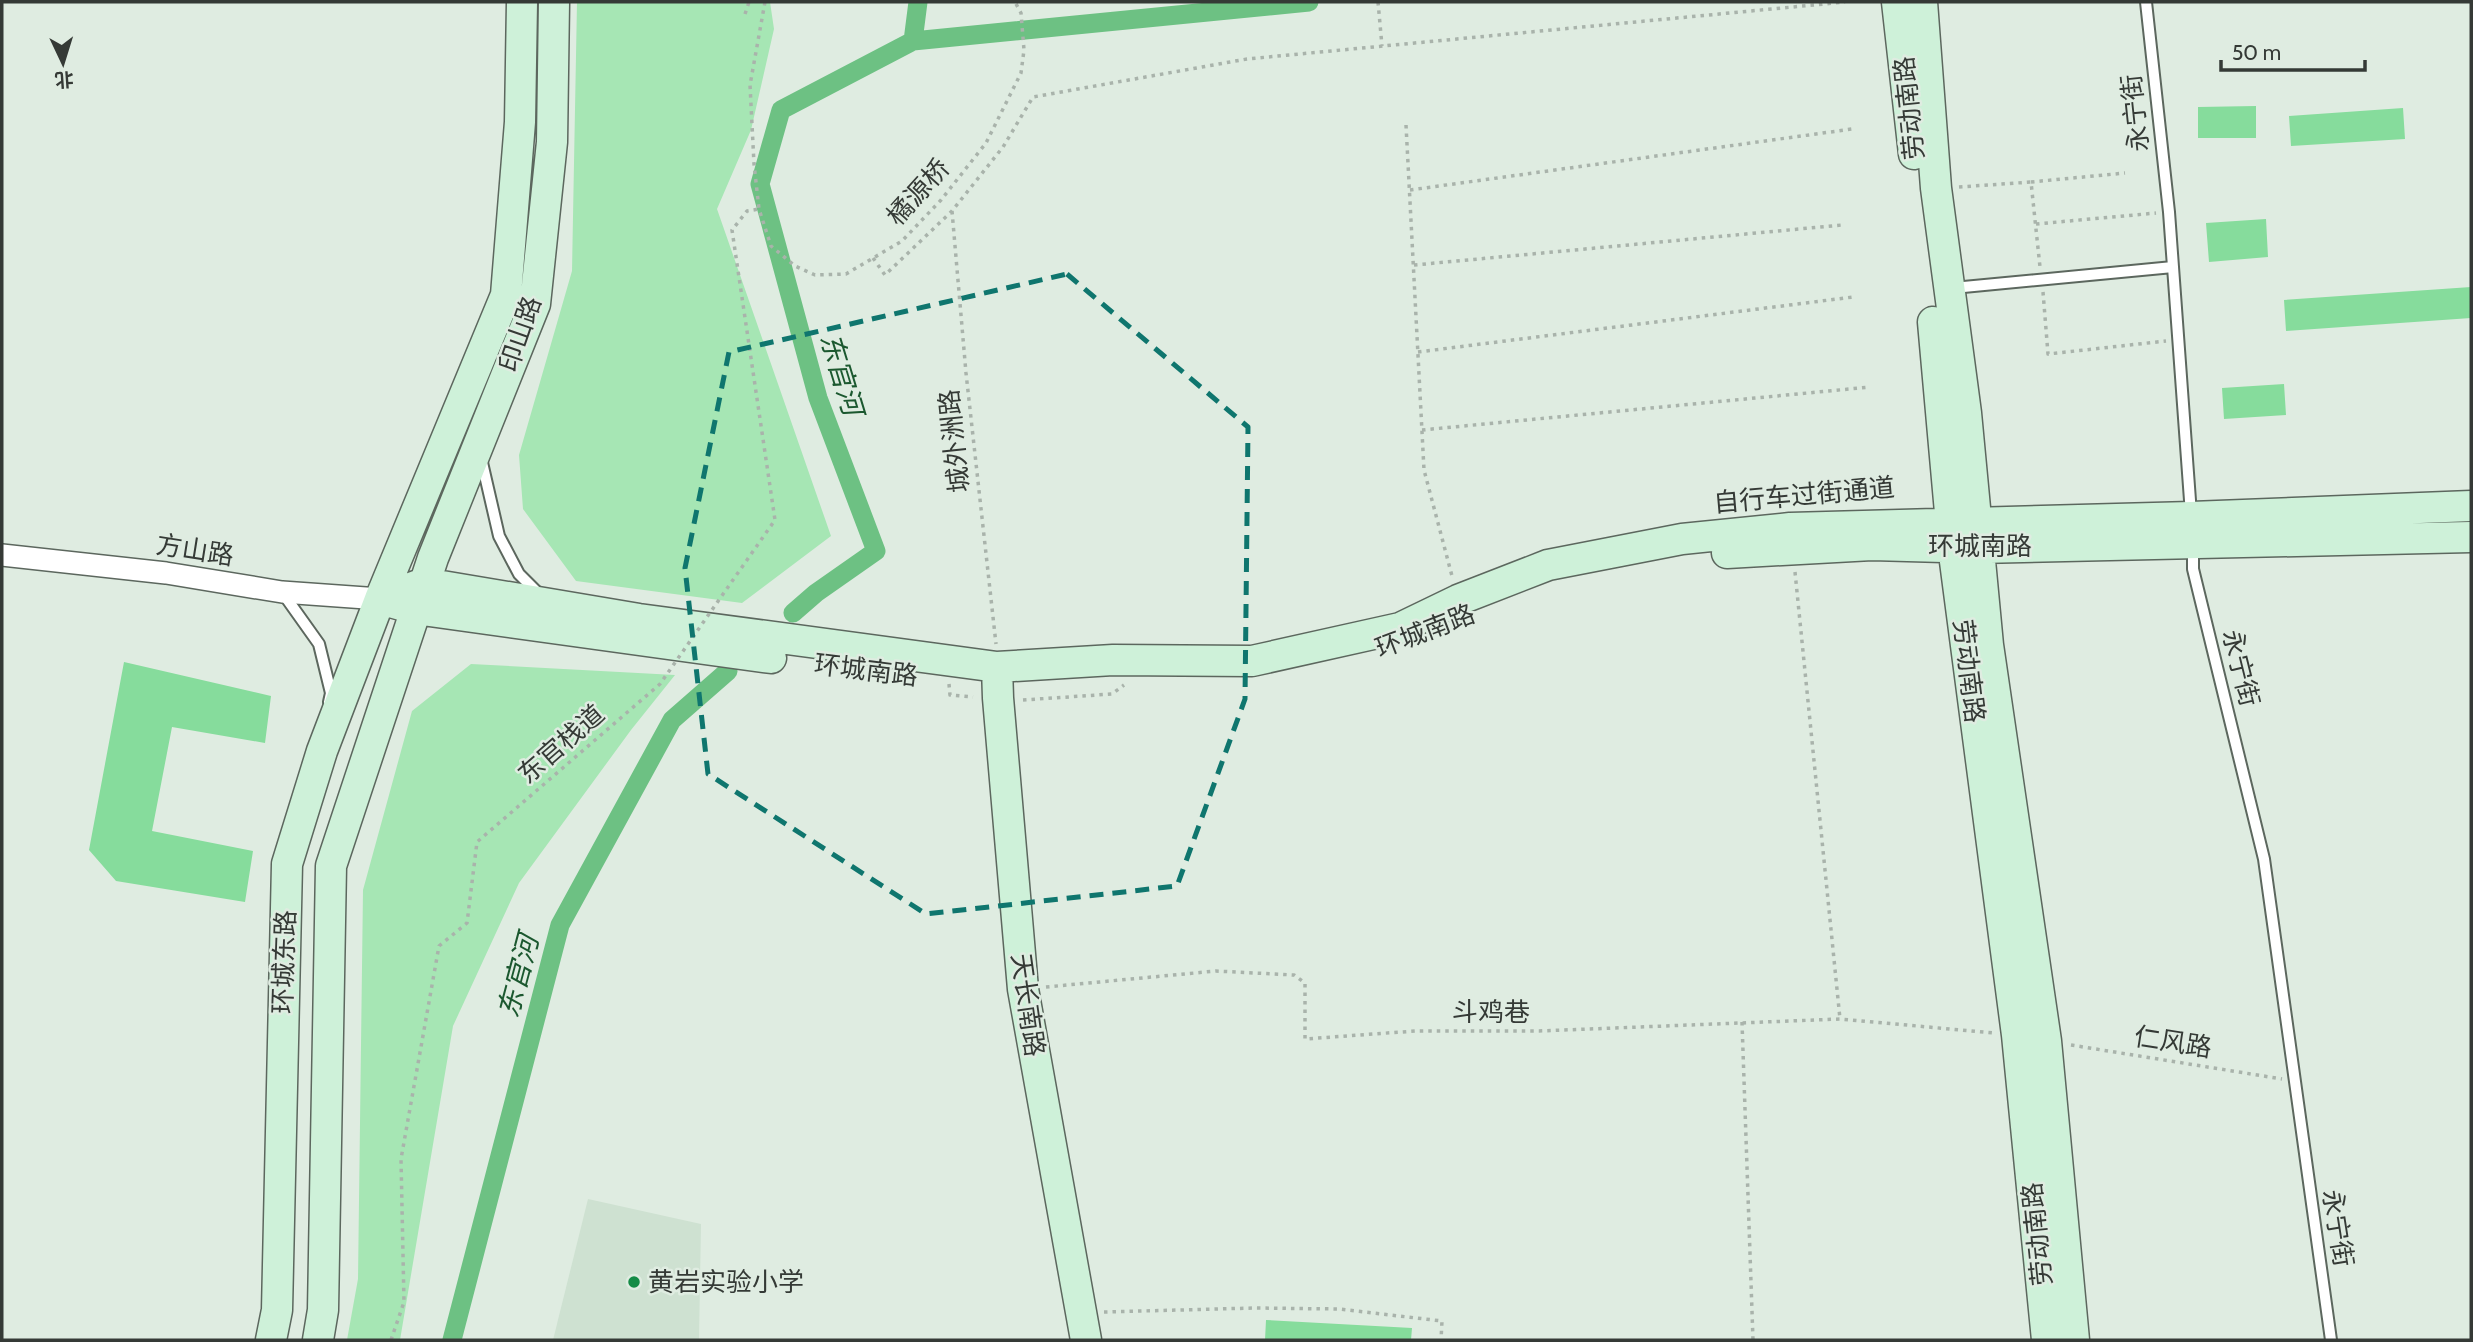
<svg xmlns="http://www.w3.org/2000/svg" width="2473" height="1342" font-family="Cabin,'Noto Sans SC',sans-serif">
  <rect width="100%" height="100%" fill="#dfece1"/>
  <!-- built -->
  <path fill="#cee1d1" d="M588,1199L701,1224L699,1340H553Z"/>
  <!-- green -->
  <path fill="#a6e6b4" d="M577,2H770L774,29L751,130L717,209L831,536L742,603L576,581L523,509L519,455L572,271Z
    M471,664L675,675L631,730L519,883L453,1026L400,1340H347L358,1279L363,890L412,711Z"/>
  <g fill="none" stroke-linecap="round" stroke-linejoin="round">
    <!-- canal -->
    <path stroke="#6dc183" stroke-width="19" d="M913,41L918,2
      M793,613L816,593L876,551L818,398L760,184L781,110L913,41L1309,2
      M452,1340L560,925L672,720L728,671"/>
  </g>
  <!-- building -->
  <path fill="#86dc9c" d="M2256,106V138H2198V107Z
    M2403,108L2405,139L2291,146L2289,116Z
    M2266,219L2268,257L2209,262L2206,223Z
    M2471,287V318L2286,331L2284,300Z
    M2284,384L2286,415L2224,419L2222,388Z
    M124,662L271,696L265,743L172,727L152,831L253,851L245,902L116,881L89,850Z
    M1266,1320L1412,1328L1411,1340H1265Z"/>
  <g fill="none" stroke-linecap="round" stroke-linejoin="round">
    <defs>
      <path id="lane" d="M2146,2L2169,212L2191,514
        M1953,288L2173,267
        M481,458L499,536L519,574L539,594
        M2193,544V569L2264,859L2331,1340
        M282,592L319,644L331,693L329,702"/>
      <path id="street" d="M2,555L166,573L282,592L380,599"/>
      <path id="secondary" d="M1897,2L1914,154
        M1922,2L1936,188L1966,413L1988,645L2046,1041L2074,1340
        M1933,322L1953,546L2017,1035L2047,1340
        M1727,553L1872,545L1979,548L2471,537
        M380,599L424,583L639,619L997,667L1113,660L1252,661L1400,628L1458,600L1548,565L1682,539L1790,528L2191,517L2471,506
        M380,599L415,609L771,658
        M997,667L998,698L1023,989L1086,1340
        M271,1340L277,1310L287,864L322,751L380,599L506,295L520,122L522,2
        M318,1340L323,1310L331,866L433,558L535,304L552,142L554,2"/>
    </defs>
    <!-- lane casing -->
    <use href="#lane" stroke="#5c675e" stroke-width="14"/>
    <!-- street casing -->
    <use href="#street" stroke="#5c675e" stroke-width="24"/>
    <!-- secondary casing -->
    <use href="#secondary" stroke="#5c675e" stroke-width="33"/>
    <!-- path -->
    <path stroke="#a9b3ab" stroke-width="3.5" stroke-dasharray="3.5 5" stroke-linecap="butt" d="M765,2L750,85L754,164L759,209L771,246L795,266L815,275L846,274L902,241L941,200L986,143L1021,73L1024,50L1021,13L1015,2
      M1378,2L1382,46
      M745,14L749,2
      M1406,125L1424,470L1452,576
      M2031,182L2125,173
      M1959,187L2031,182L2040,267
      M1410,190L1852,129
      M952,211L966,373L996,644
      M2036,224L2156,213
      M873,258L885,275L952,211L1003,147L1033,97L1247,59L1845,2
      M1414,265L1842,225
      M2043,292L2048,354L2166,341
      M1418,352L1853,297
      M1422,430L1870,387
      M1795,572L1840,1019
      M949,684L950,695L973,697
      M1023,700L1112,694L1124,685
      M1046,987L1216,971L1294,975L1305,983V1039L1415,1031H1539L1840,1019L1994,1033
      M1742,1022L1753,1340
      M2071,1045L2282,1079
      M1104,1312L1255,1308L1339,1309L1442,1321L1441,1340"/>
    <!-- lane -->
    <use href="#lane" stroke="#fff" stroke-width="10"/>
    <!-- street -->
    <use href="#street" stroke="#fff" stroke-width="21"/>
    <!-- secondary -->
    <use href="#secondary" stroke="#cef1d9" stroke-width="30"/>
    <!-- path-bridge -->
    <path stroke="#a9b3ab" stroke-width="3.5" stroke-dasharray="3.5 5" stroke-linecap="butt" d="M391,1340L404,1302L401,1159L439,946L467,923L477,842L660,684L775,520L732,230L747,211L759,209"/>
  </g>
  <!-- marked area -->
  <path fill="none" stroke="#0f766e" stroke-width="5" stroke-dasharray="14 9" stroke-linejoin="round" d="M1067,274L1248,427L1245,699L1177,886L926,914L708,774L685,568L729,352Z"/>
  <!-- markers -->
  <circle fill="#148b46" stroke="#dfece1" stroke-width="2.5" cx="634" cy="1282" r="7"/>
  <g text-anchor="middle" dominant-baseline="central" stroke-width="5" stroke-linejoin="round" paint-order="stroke">
    <!-- street labels -->
    <g font-size="26" fill="#353a36" stroke="#dfece1">
      <text transform="translate(1909 108) rotate(-96)">劳动南路</text>
      <text transform="translate(2135 113) rotate(-96)">永宁街</text>
      <text transform="translate(918 192) rotate(-48)">橘源桥</text>
      <text transform="translate(520 334) rotate(-71)">印山路</text>
      <text transform="translate(954 441) rotate(-96)">城外洲路</text>
      <text transform="translate(1804 495) rotate(-5)">自行车过街通道</text>
      <text x="1980" y="546">环城南路</text>
      <text transform="translate(195 550) rotate(9)">方山路</text>
      <text transform="translate(1425 631) rotate(-21)">环城南路</text>
      <text transform="translate(2241 668) rotate(76)">永宁街</text>
      <text transform="translate(866 670) rotate(7)">环城南路</text>
      <text transform="translate(1969 671) rotate(83)">劳动南路</text>
      <text transform="translate(561 744) rotate(-41)">东官栈道</text>
      <text transform="translate(284 962) rotate(-88)">环城东路</text>
      <text transform="translate(1028 1005) rotate(82)">天长南路</text>
      <text x="1491" y="1012">斗鸡巷</text>
      <text transform="translate(2173 1042) rotate(9)">仁风路</text>
      <text transform="translate(2338 1228) rotate(81)">永宁街</text>
      <text transform="translate(2037 1234) rotate(-96)">劳动南路</text>
    </g>
    <!-- poi labels -->
    <g font-size="26" fill="#353a36" stroke="#dfece1" text-anchor="start">
      <text x="648" y="1282">黄岩实验小学</text>
    </g>
    <!-- water labels -->
    <g font-size="28" font-style="italic" fill="#1b582f" stroke="#dfece1">
      <text transform="translate(842 374) rotate(73)">东官河</text>
      <text transform="translate(518 976) rotate(-75)">东官河</text>
    </g>
  </g>
  <!-- border -->
  <rect width="2473" height="1342" fill="none" stroke="#353a36" stroke-width="7"/>
  <!-- north arrow -->
  <g transform="translate(63 63) rotate(176)" stroke="#dfece1" stroke-width="5" paint-order="stroke">
  <path d="M0-5L12 26L0 18L-12 26Z" fill="#353a36"/>
  <text y="-10" font-size="19" font-weight="bold" text-anchor="middle" fill="#353a36">北</text>
  </g>
  <!-- scale -->
  <path d="M2221 60v10h144v-10" fill="none" stroke="#353a36" stroke-width="3.5"/>
  <text x="2232" y="60" font-size="21" fill="#353a36" stroke="#dfece1" stroke-width="5" paint-order="stroke">50 m</text>
</svg>
